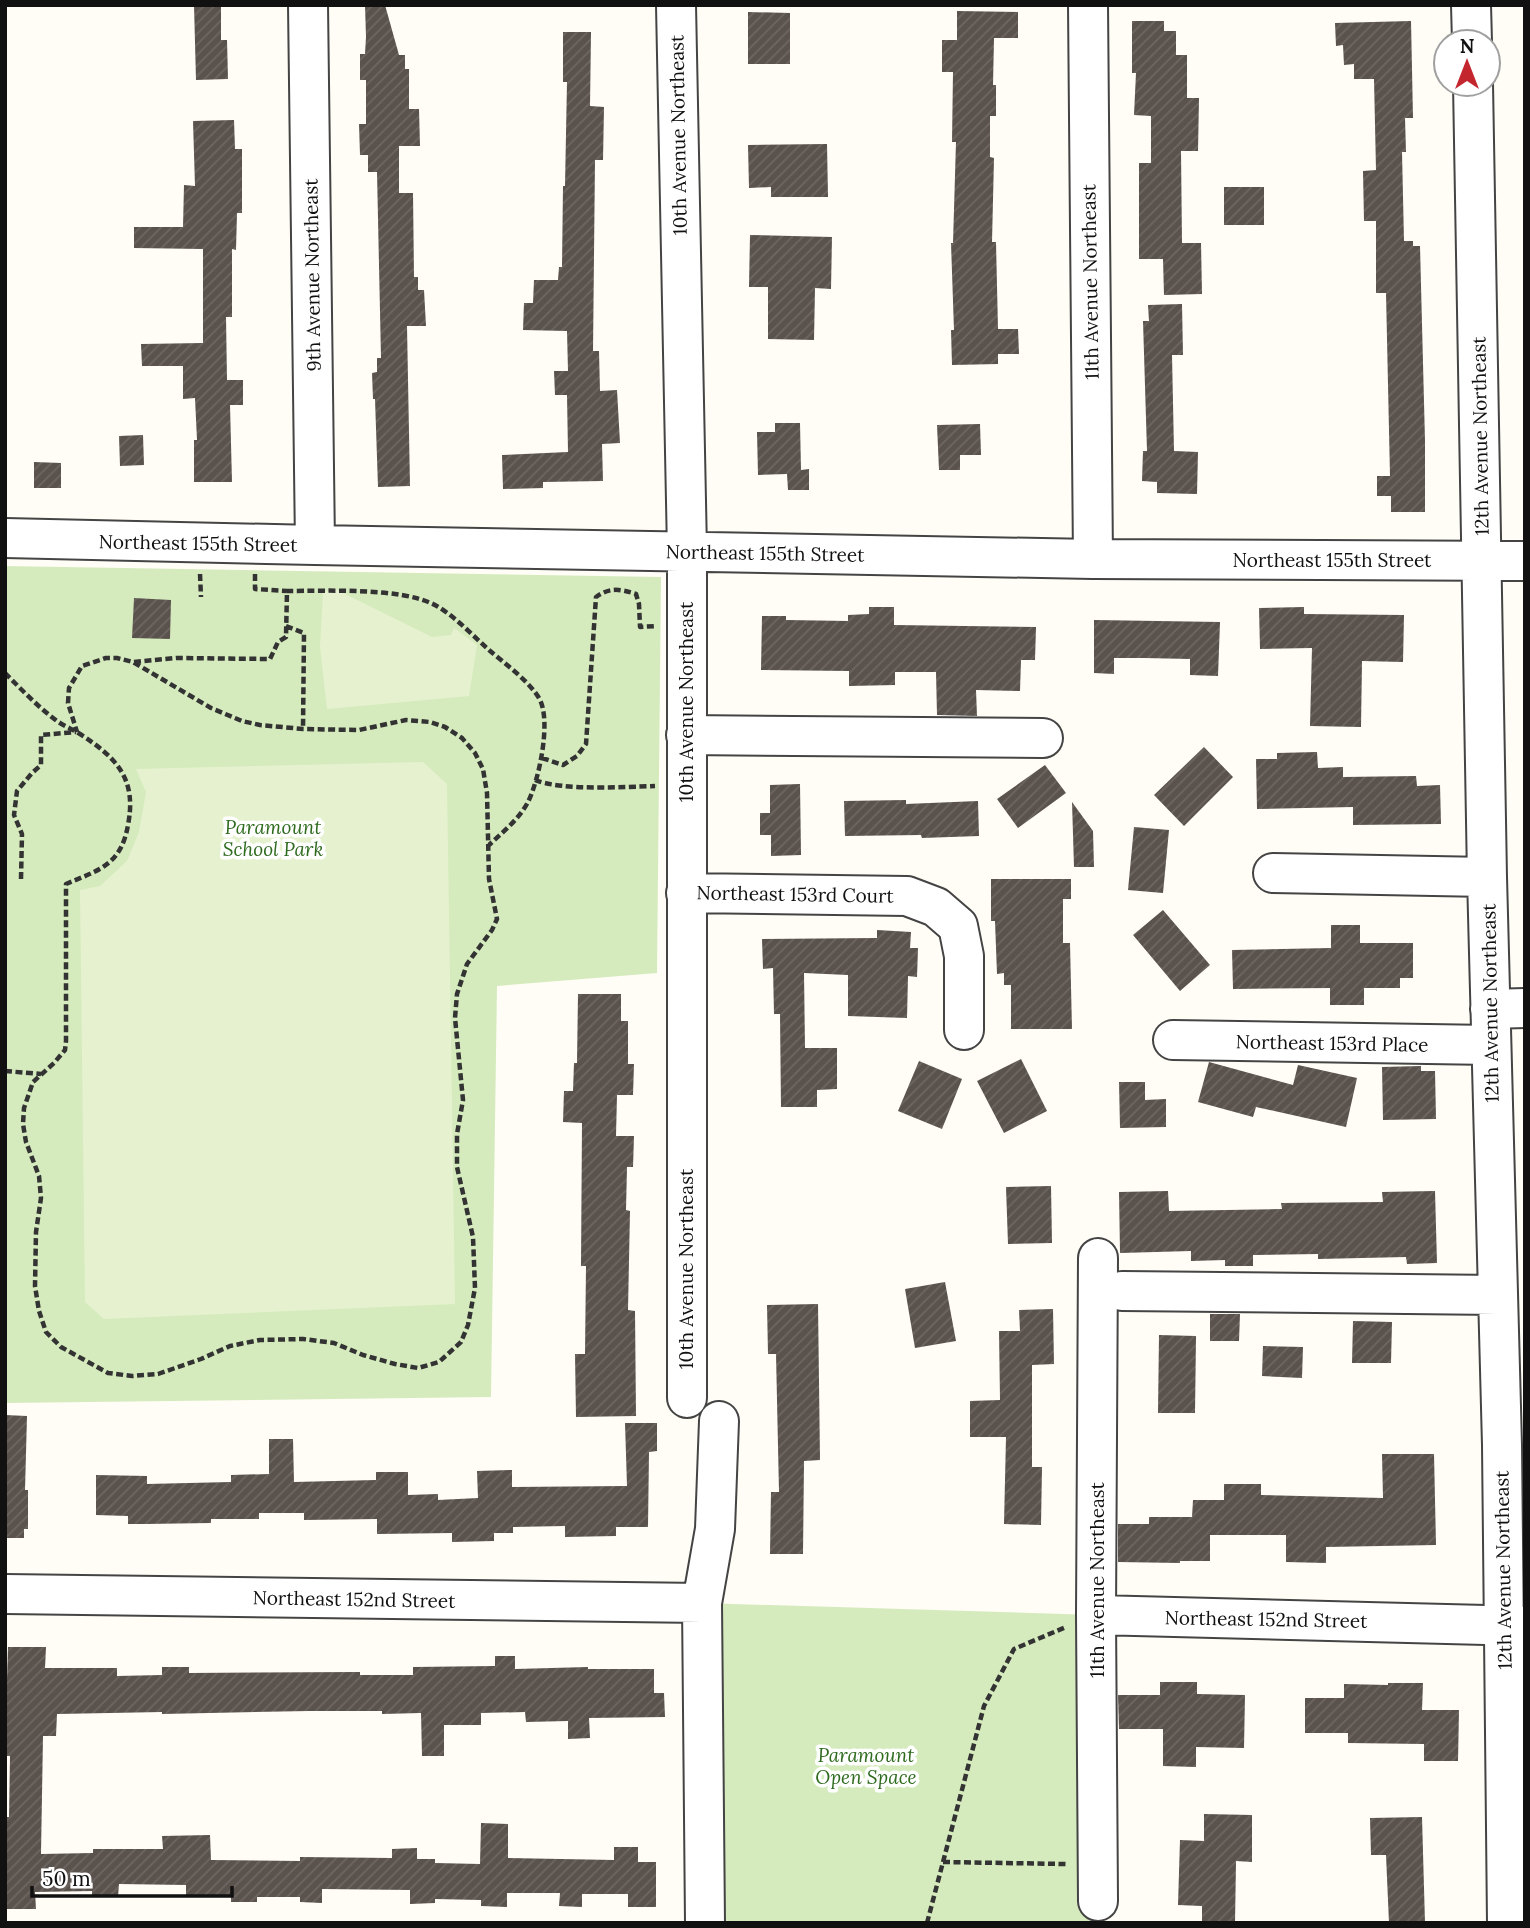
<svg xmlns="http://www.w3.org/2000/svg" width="1530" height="1928" font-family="Lora,serif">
  <defs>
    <pattern id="building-hatch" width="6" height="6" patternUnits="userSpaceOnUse" patternTransform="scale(1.75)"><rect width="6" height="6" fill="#5a524d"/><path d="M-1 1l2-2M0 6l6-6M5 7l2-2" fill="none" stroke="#6d6662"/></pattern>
  </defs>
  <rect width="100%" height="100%" fill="#fffdf5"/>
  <!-- park -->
  <path fill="#d5ebbd" d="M5,566L661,577L657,973L497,986L491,1397L5,1403Z
    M702,1603L1096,1615L1099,1923H706Z"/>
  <!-- pitch -->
  <path fill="#e6f2cf" d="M333,588L432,637L451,635L454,628L477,645L469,696L327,709L320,647L323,593Z
    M423,762L447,784L455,1304L104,1319L85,1302L80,890L100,886L127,861L139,832L146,792L136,769Z"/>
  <!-- building -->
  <path fill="url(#building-hatch)" d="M194,5H221V40H227L228,79L196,80Z
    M365,5H385L399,55H405V69H409V109H419L420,146H399V193H413L414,277H418V290H424L426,326H407L410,486L378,487L375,399H373L372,373L377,372V358H381L377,172H368V155H360L359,124H366V80H360V54H365L366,37Z
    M957,11L1018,12V38H994L993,85H996V116H990V157L994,158L992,242H996L998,329H1018L1019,354H998V364L952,365L951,330H954L951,243H953L956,142H952L953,72H942V40H957Z
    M748,12L790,13V64H748Z
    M1132,21H1164V31H1176V55H1187V98H1199L1198,151H1181L1182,243H1201L1202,294L1164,295L1163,259H1139V163H1151V116L1134,115L1136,73H1132Z
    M1411,21L1413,118H1405L1406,152H1402L1404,241H1413V246H1420L1425,441V512H1391V496H1377V476H1390L1386,293H1376V221H1364L1363,171L1376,170L1374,79H1354V64L1344,65L1343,45L1336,46L1335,23Z
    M563,32H591L590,106L604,107L603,160H595L593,351H599L600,391L617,390L620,443L602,444L603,481L543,482V488L503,489L502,455L568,452L567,395H555L554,371H568L567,331L523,330L524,303H533L534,280H558L559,267H562L563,186H565L567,82H563Z
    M234,120L235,149H242V213H237L236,250L232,249V317H226L227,380H243V405H230L232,482H194V440H197L195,398L183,399V366H142L141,344L203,343V249L134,248V227H183L184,185L195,186L193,121Z
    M827,144L828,197H771V187L749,188L748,145Z
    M1224,187H1264V225H1224Z
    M750,235L832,237L831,289L815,288L814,340L768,339V287H749Z
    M1182,304L1183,355H1172L1174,451L1198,452L1197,494L1157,493V482L1142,481L1143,451H1147L1143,321H1149L1148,305Z
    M775,423H800L801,470L809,469V490H788L787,474L758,475L757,432H775Z
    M980,424L981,455H960V470H939L937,425Z
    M143,435L144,465L120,466L119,436Z
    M34,462L61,463V488H34Z
    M134,598L171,600L170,639L132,638Z
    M869,607H894V625L1036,627L1035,660H1021L1020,691L976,690L977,716L937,715L936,672H895V685L849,686V671L761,670L762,616H786V620L848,621V615L869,614Z
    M1304,607V614L1404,615L1403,662L1362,661L1361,727L1310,726L1312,648L1260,649L1259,608Z
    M1094,620L1220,622L1218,676L1190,675V659L1144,658H1114V674L1094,673Z
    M1204,747L1233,777L1184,826L1154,795Z
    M1317,752L1318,768L1343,767V777L1416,776L1417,786L1440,785L1441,824L1353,825V807L1257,809L1256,759H1277V753Z
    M1045,765L1066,793L1018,828L997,799Z
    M800,784L801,855L771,856V835H760V813H770V785Z
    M906,800V804L978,801L979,836L922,838L921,835L845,836L844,801Z
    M1072,802L1093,831L1094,867H1074Z
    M1134,827L1169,830L1163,893L1128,890Z
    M991,879H1071V899H1063V943H1070L1072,1029H1011V985H1004V973L997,974L995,921H991Z
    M1163,910L1210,965L1180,991L1133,935Z
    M1331,925H1360V943H1413V978H1400V988H1364V1005H1330V988L1233,989L1232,950L1331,948Z
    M877,930L911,932L910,948H918L917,977L908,976L907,1018L848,1016V975L804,973L805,1048H837V1089L817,1090V1107H781L780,1014H774L773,968L763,969L762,939L877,938Z
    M578,994H621V1021H628V1064H634L633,1095H617L616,1136H634L633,1167H627L626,1210L630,1211L628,1310L635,1311L636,1416L576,1417L575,1354H585L586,1266H581L582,1123L563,1122L564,1091H573L574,1063H577Z
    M1021,1059L1047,1111L1004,1133L977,1081Z
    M919,1061L962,1079L942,1129L898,1111Z
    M1209,1062L1293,1085L1298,1065L1357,1078L1346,1127L1256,1107L1253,1117L1198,1102Z
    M1421,1066V1071H1435L1436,1119L1383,1120L1382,1067Z
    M1119,1082H1145V1100L1166,1099V1127L1120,1128Z
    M1051,1186L1052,1243L1008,1244L1006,1187Z
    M1168,1191L1169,1211L1282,1209L1281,1203L1383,1202L1382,1192L1435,1191L1437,1263L1407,1264L1406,1257L1318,1259V1254L1253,1255V1266H1225V1260L1191,1261V1251L1120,1253L1119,1192Z
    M945,1282L956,1341L915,1348L905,1289Z
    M818,1304L820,1460L804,1461L803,1554H770L771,1492H779L776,1354H768L767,1305Z
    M1053,1309L1054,1364L1032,1365V1467H1042L1041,1525L1004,1524L1006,1437H970V1401L1000,1400L999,1331H1020L1019,1310Z
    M1210,1314H1240L1239,1341H1210Z
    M1353,1321L1392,1322L1391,1363H1352Z
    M1159,1335L1196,1336L1195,1413H1158Z
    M1263,1346L1303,1347L1302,1378L1262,1376Z
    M5,1415L27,1416L25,1490H28V1529H24V1538H5Z
    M625,1423H657V1451L649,1452L648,1527H616V1536L565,1537V1526L513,1527V1533H494V1541L452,1542V1533L377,1534V1519L304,1520V1513H259V1519H211V1523L145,1524H128V1516L96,1515V1475L147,1476V1484L231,1482V1475L269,1474V1439H293L294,1482L376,1480V1472H408V1495L438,1494V1500L478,1498L477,1471L512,1470V1487L627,1486Z
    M1382,1454H1434L1436,1545L1326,1547V1563L1286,1562V1535H1210V1561H1180V1563L1118,1562V1524H1149V1517H1192L1193,1500H1224V1484H1261V1495L1383,1498Z
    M8,1647H46L45,1668H117V1676L162,1675V1667H189V1673L360,1672V1675H413V1667L495,1666V1656H515V1669L588,1667V1669H654V1693H664L665,1717L589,1718L590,1738L568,1739V1721L526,1722L525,1712L481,1713V1725H444V1756H422L421,1713L382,1714V1711H309L162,1714V1712L57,1714L56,1736H43L41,1854L93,1853V1849H163L162,1836L210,1835L211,1860L300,1861V1857L392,1858V1849L417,1848V1859H435V1863L480,1864L481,1823L508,1824V1858L614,1860V1847H638V1862H656V1907H628V1894H582V1907L559,1906L560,1893H507V1907L481,1906V1900L435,1899V1903L410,1904V1890L322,1889V1903L300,1902V1897H257V1902H231V1896L186,1897V1885L119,1884L118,1897H92V1891L35,1892L36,1909H5V1817H9L10,1756H5V1679H7Z
    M1160,1682H1197V1694L1245,1695L1244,1748L1196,1747V1767L1163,1766V1729H1119L1118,1695H1160Z
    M1388,1683H1423L1422,1710H1459L1458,1761H1424V1744L1348,1743V1733H1305V1698H1344V1684L1388,1685Z
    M1204,1814L1252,1815V1862L1236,1861L1235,1923H1202V1906L1178,1905L1180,1840L1204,1841Z
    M1422,1817L1425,1923H1389L1386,1855H1371L1370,1818Z"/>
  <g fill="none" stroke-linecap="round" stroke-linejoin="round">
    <defs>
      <path id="minor" d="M308,5L315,545
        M676,5L687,551V1398
        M1088,5L1093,559
        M1471,5L1472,42
        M1473,84L1487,877L1502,1445L1507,1923
        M5,538L315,545L1093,559L1525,561
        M686,735L1043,738
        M1273,873L1487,877
        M686,893L907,896L936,907L958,926L964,956V1030
        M1490,1009L1525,1008
        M1173,1040L1491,1045
        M1098,1258L1096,1615L1098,1901
        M1122,1291L1498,1295
        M5,1594L702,1603
        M1096,1615L1525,1626
        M705,1923L702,1603L715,1529L719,1421"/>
    </defs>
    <!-- minor casing -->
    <use href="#minor" stroke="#444" stroke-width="42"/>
    <!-- path -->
    <path stroke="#333" stroke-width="4.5" stroke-dasharray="7 3.5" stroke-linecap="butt" d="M200,574L201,597
      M255,574V589L287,591
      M286,626L304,633L303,729
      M134,662L176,658L270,659L278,642L286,637L287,591C327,591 400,587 435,605C455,616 472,635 489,650C505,664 527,679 539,698C552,720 539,780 528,802C519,819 503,832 489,845
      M5,673C21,689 38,707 57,721C64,726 72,729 80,734C117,758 137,779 128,825C121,865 99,870 66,884V1041L65,1050L54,1063L33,1082L24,1108L23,1124L26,1142L39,1176L41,1198L36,1232L35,1286L39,1311L46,1332L61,1347L108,1373L132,1376L158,1374L201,1359L230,1346L260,1340L303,1339L334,1343L363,1355L395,1364L418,1368L439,1362L461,1342L468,1325L475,1288L473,1237L457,1167V1134L463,1100L455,1018L457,994L467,964L492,930L497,919L489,879L487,793L483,769L475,753L462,738L445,727L430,722L406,720L359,730L303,729L260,725L242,721L211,708L133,662L117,658H106L82,666L69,688L68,703L77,732
      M542,758L563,765L577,756L586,744L596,597C610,587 620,589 636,594L639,604L640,627L656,626
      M535,780C563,791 624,787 655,786
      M21,879L22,834L14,815L17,791L32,773L41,765V735L76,732
      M5,1071L41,1074
      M943,1862L1066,1864
      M927,1923L984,1706L1014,1649L1066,1627"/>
    <!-- minor -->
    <use href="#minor" stroke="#fff" stroke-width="38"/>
  </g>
  <g text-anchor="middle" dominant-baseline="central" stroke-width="7" stroke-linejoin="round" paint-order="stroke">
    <!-- street labels -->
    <g font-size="19" fill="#111" stroke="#fff">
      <text transform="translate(678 135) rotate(-91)">10th Avenue Northeast</text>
      <text transform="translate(312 275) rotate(-91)">9th Avenue Northeast</text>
      <text transform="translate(1090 282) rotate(-91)">11th Avenue Northeast</text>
      <text transform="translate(1480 436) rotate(-91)">12th Avenue Northeast</text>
      <text transform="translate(198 543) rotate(1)">Northeast 155th Street</text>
      <text transform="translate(765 553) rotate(1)">Northeast 155th Street</text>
      <text x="1332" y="560">Northeast 155th Street</text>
      <text transform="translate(686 702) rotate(-90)">10th Avenue Northeast</text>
      <text transform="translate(795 894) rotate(1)">Northeast 153rd Court</text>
      <text transform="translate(1490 1003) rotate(-91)">12th Avenue Northeast</text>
      <text transform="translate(1332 1043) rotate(1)">Northeast 153rd Place</text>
      <text transform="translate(686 1269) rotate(-90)">10th Avenue Northeast</text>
      <text transform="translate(1503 1570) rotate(-91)">12th Avenue Northeast</text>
      <text transform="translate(1097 1580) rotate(-90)">11th Avenue Northeast</text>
      <text transform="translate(354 1599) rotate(1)">Northeast 152nd Street</text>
      <text transform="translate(1266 1619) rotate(1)">Northeast 152nd Street</text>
    </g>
    <!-- park labels -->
    <g font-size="19" font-style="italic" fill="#2f6b1f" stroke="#fff">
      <text x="273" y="827">Paramount<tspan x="273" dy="22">School Park</tspan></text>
      <text x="866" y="1755">Paramount<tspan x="866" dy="22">Open Space</tspan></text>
    </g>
  </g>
  <!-- border -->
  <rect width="1530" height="1928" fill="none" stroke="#111111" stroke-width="14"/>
  <!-- north arrow -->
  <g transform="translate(1467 63)"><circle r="33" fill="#ffffff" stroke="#a0a0a0" stroke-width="2"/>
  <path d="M0-5L12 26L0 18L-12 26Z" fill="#c4262e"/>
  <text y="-10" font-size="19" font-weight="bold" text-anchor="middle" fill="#111111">N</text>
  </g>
  <!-- scale -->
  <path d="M32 1886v10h200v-10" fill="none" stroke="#111111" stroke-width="3.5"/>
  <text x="42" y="1886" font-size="21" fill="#111111" stroke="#ffffff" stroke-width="5" paint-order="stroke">50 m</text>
</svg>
